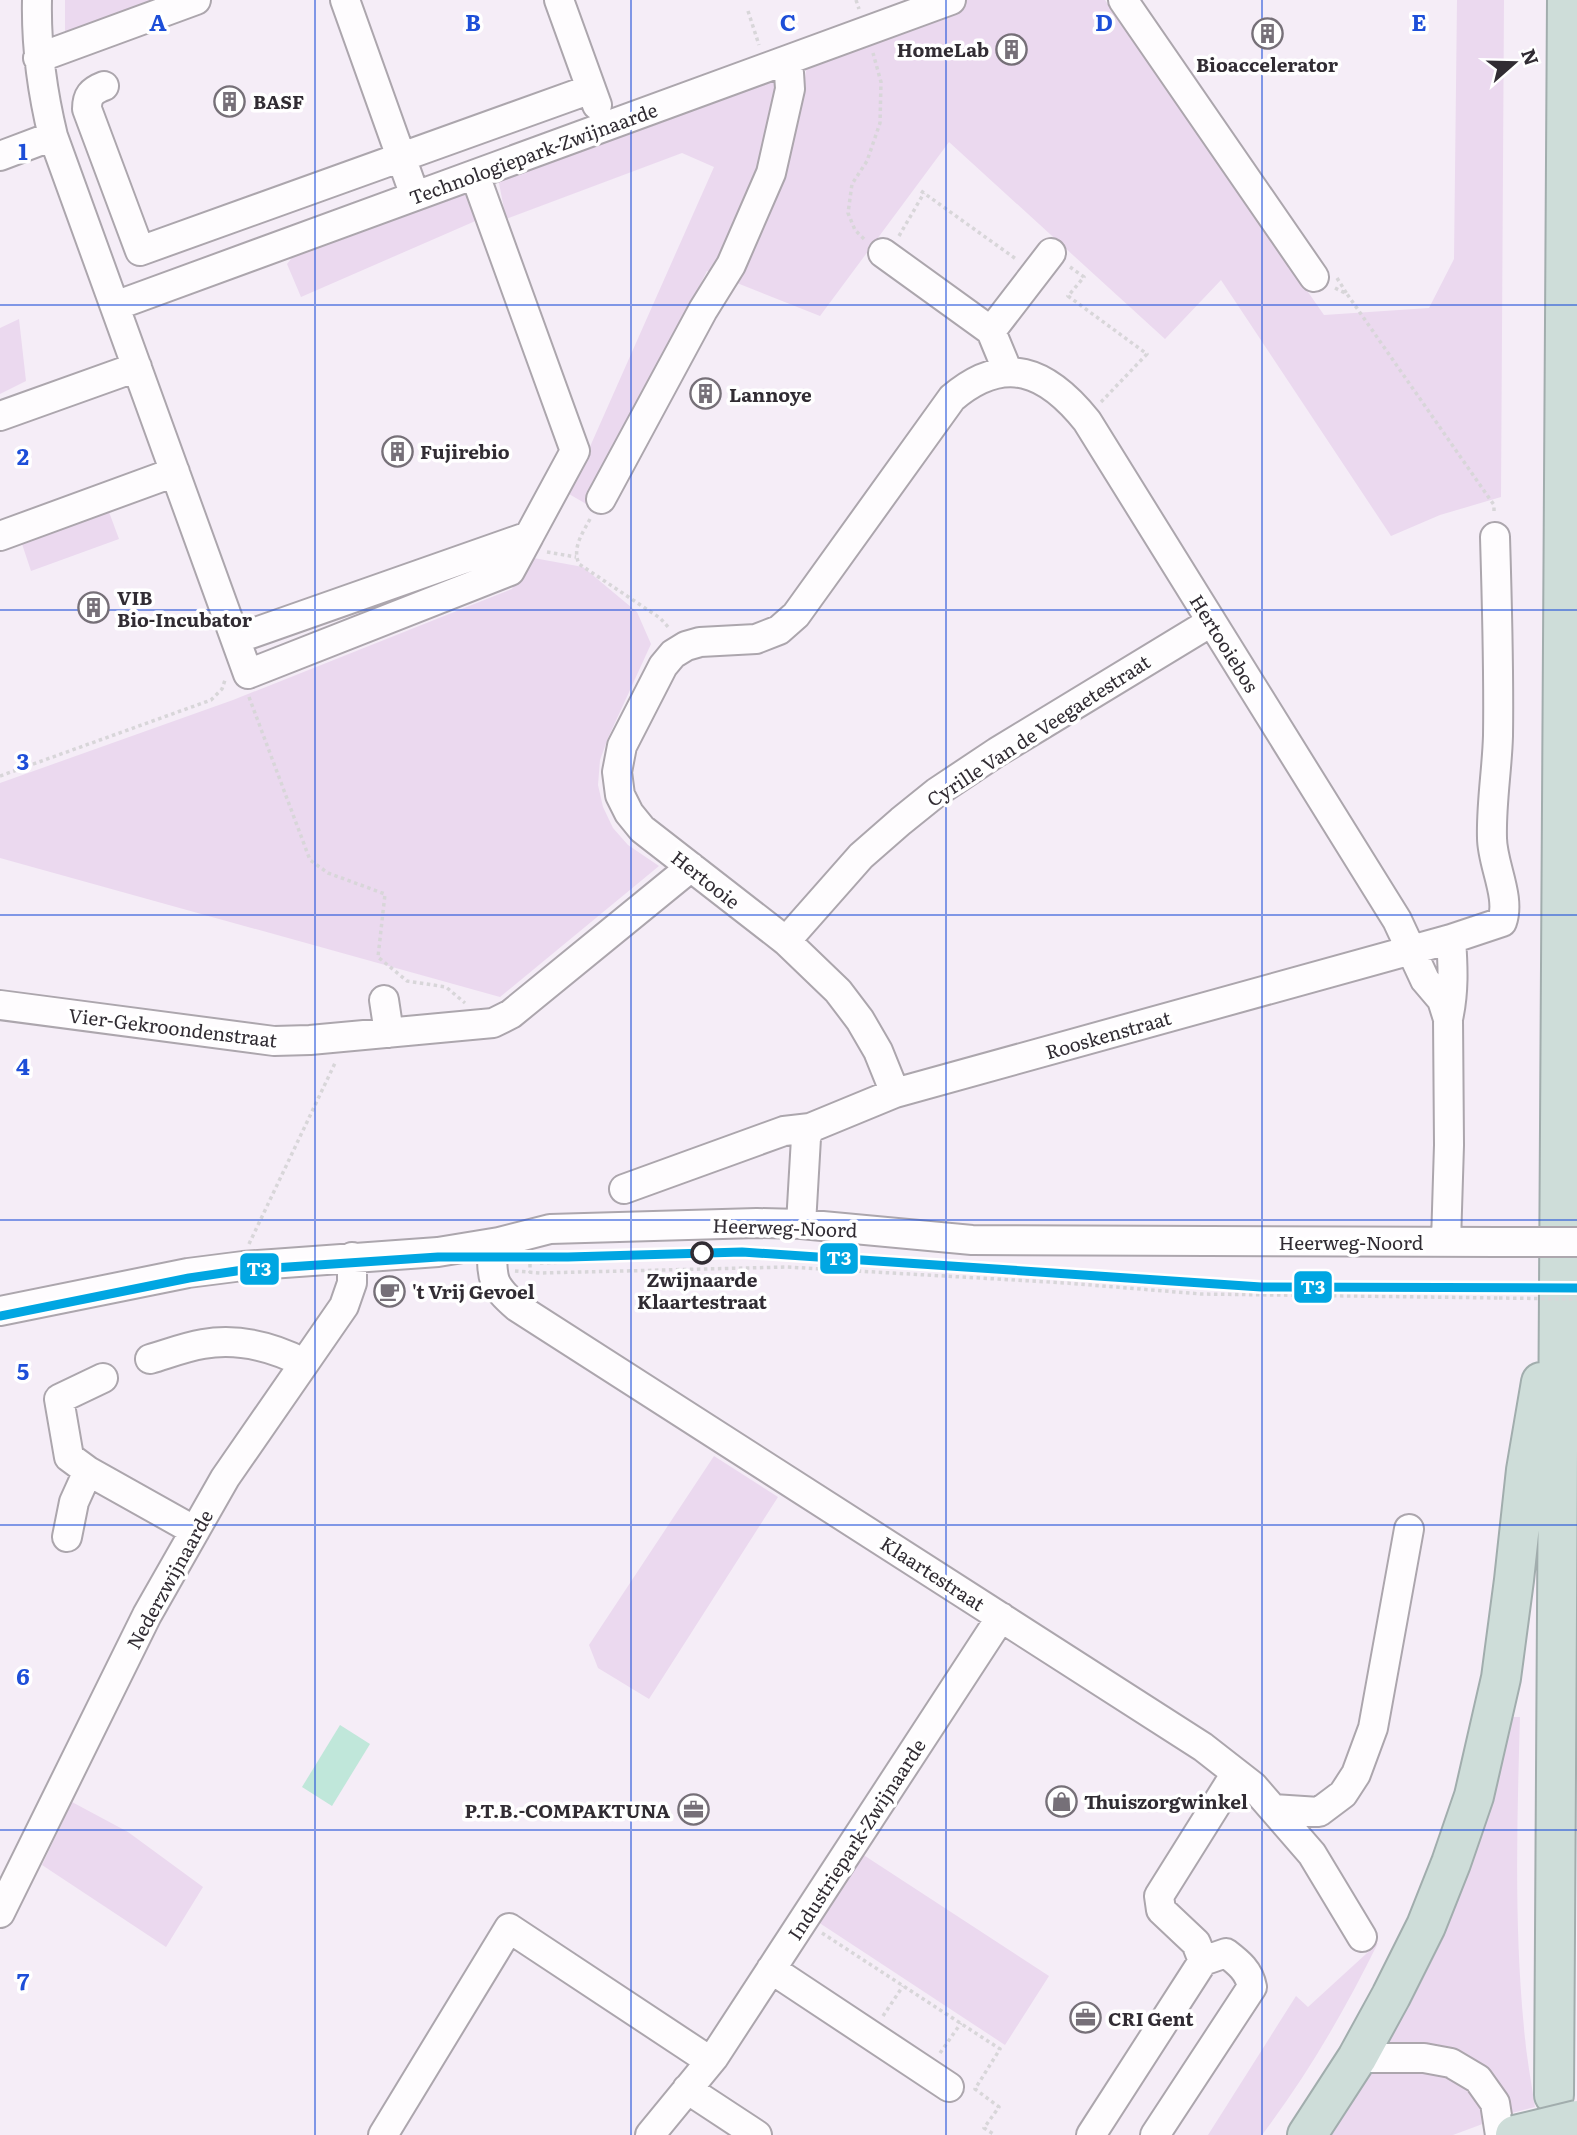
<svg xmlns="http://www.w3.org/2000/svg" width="1577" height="2135" font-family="Literata,serif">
  <rect width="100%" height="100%" fill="#f5edf7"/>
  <!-- green -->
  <path fill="#ebd9ef" d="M65,0H156L65,35Z
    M966,0H1105L1324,315L1429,308L1454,259L1457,0H1504L1501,497L1440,515L1391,536L1221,280L1165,339L949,142L820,316L707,271L588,505L569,494L714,167L682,153L506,219L498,178L768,78L804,83L808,60L896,20Z
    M460,192L470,196L480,219L301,297L287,264L294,255Z
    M19,319L26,381L0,394V328Z
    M109,512L119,539L31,571L22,544Z
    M528,557L583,567L637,612L651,644L608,738L600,760L598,785L603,807L613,828L628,845L659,866L500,997L0,858V783L233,700L512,589Z
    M714,1456L778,1497L649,1699L598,1668L589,1645Z
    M1510,1717H1520C1517,1820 1514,1924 1524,2028C1526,2054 1531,2081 1535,2107L1512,2113L1453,2135H1329Z
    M72,1802L128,1832L203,1887L166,1947L42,1865Z
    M862,1854L1049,1976L1005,2045L818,1922Z
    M1378,1943C1345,2010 1308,2074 1262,2135H1208L1296,1996L1308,2007Z"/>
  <!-- water -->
  <path fill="#c0e7da" d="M340,1725L370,1744L332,1806L302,1787Z"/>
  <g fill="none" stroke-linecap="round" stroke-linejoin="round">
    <defs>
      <path id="minor" d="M37,0C36,47 42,91 53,136L248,674L510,571L529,536
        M345,0L415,196
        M559,0L597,105
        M1123,0L1314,277
        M38,58L196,0
        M104,86C91,91 87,96 87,109L140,251L591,89
        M0,156L53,136
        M883,253L991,331L1008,372
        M115,306L951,0
        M991,331L1051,253
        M0,416L137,367
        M601,499L703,310L731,265L771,173L790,89L789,73L785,61
        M0,536L175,472
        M236,639L529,536L575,451L475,175
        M786,941L861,856L901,821L937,792L997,752L1211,622
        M384,1000L389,1033
        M0,1005L274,1041L310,1040L493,1023L511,1014L691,867
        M895,1093L878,1051L860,1020L838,991L786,941L642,829L629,813L620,795L617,772L622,746L663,666L673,654L686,646L700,642L756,639L779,630L796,615L952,398C1005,353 1047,371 1087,421L1397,920L1425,980L1442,1000L1448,1019
        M624,1189L784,1131L810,1128
        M801,1224L806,1138L810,1128L895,1093L1451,939L1502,922C1511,897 1492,864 1492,838C1491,804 1497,770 1498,736C1499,670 1497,603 1495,537
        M499,1242L492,1248C492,1280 492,1285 517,1307L1203,1747L1253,1786L1312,1854L1362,1937
        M1446,1242L1449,1145L1448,1019C1454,992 1453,967 1451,939
        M0,1311L188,1273L243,1266L438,1252L499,1242L550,1229L757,1223L801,1224L972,1240L1499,1242
        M150,1359C167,1354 185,1347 203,1344C238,1338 273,1347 304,1363
        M88,1471L69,1457L59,1399L103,1378
        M67,1537L74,1502L88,1471L195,1531
        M1273,1809L1319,1812L1343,1794L1356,1774L1373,1728L1409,1529
        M0,1913L147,1615L225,1478L344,1306L352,1283V1257
        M771,1969L949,2087
        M1357,2058H1424L1451,2063L1478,2079L1495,2103L1500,2135
        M687,2089L757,2135
        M383,2135L509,1928L710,2061
        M650,2135L714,2057L1001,1617
        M1091,2135L1203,1961L1196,1943L1161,1910L1159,1896L1236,1773
        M1155,2135L1252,1987C1249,1971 1239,1963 1226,1953L1203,1961"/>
      <path id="highway" d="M1554,2095L1567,0
        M1307,2135L1357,2058L1391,1996L1426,1926L1451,1863L1474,1796L1501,1678L1514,1580L1526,1470L1541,1382"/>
    </defs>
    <!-- minor casing -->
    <use href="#minor" stroke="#aca6ad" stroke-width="32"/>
    <!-- highway casing -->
    <use href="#highway" stroke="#a1adad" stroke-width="42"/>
    <!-- path -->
    <path stroke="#d8d6d9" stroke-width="3.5" stroke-dasharray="3.5 3.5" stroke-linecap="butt" d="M856,0L859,9
      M748,11L759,45
      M921,191L1016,259
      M899,236L924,193
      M864,239L855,230L848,213L852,184L867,161L880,123L881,82L873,53
      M1070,267L1084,277L1068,296L1147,354L1101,402
      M1337,278L1347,294
      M1335,288L1347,294L1494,505V513
      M590,519C582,534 572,548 579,564L660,618L670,629
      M547,552L576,557
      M249,697L310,860L328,873L385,894L378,957L407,981L446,987L465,1003
      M0,776L211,700L222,689L225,680
      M249,1244L336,1061
      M530,1257V1273
      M540,1263L568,1262
      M515,1271L540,1273L787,1267L1066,1283L1201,1294L1499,1298
      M822,1933L1000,2049L975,2089L999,2107L984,2128L995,2135
      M883,2016L903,1986
      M940,2053L961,2023"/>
    <!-- minor -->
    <use href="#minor" stroke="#fefcfe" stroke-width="28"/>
    <!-- highway -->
    <use href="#highway" stroke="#ceddd9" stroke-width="38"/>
    <defs>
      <path id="minor-bridge" d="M1499,1242H1577"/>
      <path id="highway-bridge" d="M1515,2135L1577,2120"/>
    </defs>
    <!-- minor-bridge casing -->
    <use href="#minor-bridge" stroke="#aca6ad" stroke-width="32" stroke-linecap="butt"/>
    <!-- highway-bridge casing -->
    <use href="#highway-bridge" stroke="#a1adad" stroke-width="42" stroke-linecap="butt"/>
    <!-- path-bridge -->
    <path stroke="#d8d6d9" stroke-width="3.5" stroke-dasharray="3.5 3.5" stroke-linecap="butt" d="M1499,1298L1577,1299"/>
    <!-- minor-bridge -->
    <use href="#minor-bridge" stroke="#fefcfe" stroke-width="28"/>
    <!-- highway-bridge -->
    <use href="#highway-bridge" stroke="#ceddd9" stroke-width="38"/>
    <defs>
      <path id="tram-1" d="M0,1316L189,1278L243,1270L438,1257H568L742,1252L1261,1287L1577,1288"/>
    </defs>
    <!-- tram-1 casing -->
    <use href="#tram-1" stroke="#fff" stroke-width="14"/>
    <!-- tram-1 -->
    <use href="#tram-1" stroke="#00a6e2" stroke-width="9"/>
  </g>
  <!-- grid -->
  <path fill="none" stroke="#1d4ed8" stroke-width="2" stroke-opacity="0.55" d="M315,0V2135M631,0V2135M946,0V2135M1262,0V2135M0,305H1577M0,610H1577M0,915H1577M0,1220H1577M0,1525H1577M0,1830H1577"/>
  <!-- icons -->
  <defs>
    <symbol id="building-ring" viewBox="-11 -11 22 22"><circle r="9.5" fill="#fff" stroke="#767078" stroke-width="1.5"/><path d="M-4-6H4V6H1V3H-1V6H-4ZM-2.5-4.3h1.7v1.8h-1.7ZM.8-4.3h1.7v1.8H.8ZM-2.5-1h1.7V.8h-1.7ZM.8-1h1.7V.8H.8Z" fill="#767078"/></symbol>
    <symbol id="cafe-ring" viewBox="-11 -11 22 22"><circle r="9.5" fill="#fff" stroke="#767078" stroke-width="1.5"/><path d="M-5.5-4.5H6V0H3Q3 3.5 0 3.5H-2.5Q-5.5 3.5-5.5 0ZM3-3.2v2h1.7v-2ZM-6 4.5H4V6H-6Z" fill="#767078"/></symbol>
    <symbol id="shop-ring" viewBox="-11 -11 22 22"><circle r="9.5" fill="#fff" stroke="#767078" stroke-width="1.5"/><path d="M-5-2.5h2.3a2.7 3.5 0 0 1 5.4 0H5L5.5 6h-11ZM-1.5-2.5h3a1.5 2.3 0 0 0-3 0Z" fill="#767078"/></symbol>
    <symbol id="office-ring" viewBox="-11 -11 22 22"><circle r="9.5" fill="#fff" stroke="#767078" stroke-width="1.5"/><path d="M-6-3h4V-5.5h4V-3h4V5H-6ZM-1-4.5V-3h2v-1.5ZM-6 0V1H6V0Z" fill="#767078"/></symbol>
  </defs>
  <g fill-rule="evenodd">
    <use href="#building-ring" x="1250" y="16" width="35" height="35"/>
    <use href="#building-ring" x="994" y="32" width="35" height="35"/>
    <use href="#building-ring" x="212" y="84" width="35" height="35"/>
    <use href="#building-ring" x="688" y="376" width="35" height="35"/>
    <use href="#building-ring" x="380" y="434" width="35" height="35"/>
    <use href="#building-ring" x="76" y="590" width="35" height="35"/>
    <use href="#cafe-ring" x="372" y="1274" width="35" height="35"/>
    <use href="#shop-ring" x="1044" y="1784" width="35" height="35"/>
    <use href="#office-ring" x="676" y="1792" width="35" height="35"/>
    <use href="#office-ring" x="1068" y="2000" width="35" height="35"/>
  </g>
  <!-- markers -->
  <circle fill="#fff" stroke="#312c33" stroke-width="3.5" cx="702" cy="1253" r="10"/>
  <g text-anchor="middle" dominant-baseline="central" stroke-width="7" stroke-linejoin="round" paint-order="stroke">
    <!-- poi labels -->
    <g font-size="19" font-weight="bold" fill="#312c33" stroke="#fff" text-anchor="start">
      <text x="989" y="49" text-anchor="end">HomeLab</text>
      <text x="1267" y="64" text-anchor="middle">Bioaccelerator</text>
      <text x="253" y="101">BASF</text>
      <text x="729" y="394">Lannoye</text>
      <text x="420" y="451">Fujirebio</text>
      <text x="117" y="597">VIB<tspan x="117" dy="22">Bio-Incubator</tspan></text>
      <text x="412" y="1291">'t Vrij Gevoel</text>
      <text x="1084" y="1801">Thuiszorgwinkel</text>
      <text x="670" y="1810" text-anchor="end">P.T.B.-COMPAKTUNA</text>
      <text x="1108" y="2018">CRI Gent</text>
    </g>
    <!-- street labels -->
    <g font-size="19" fill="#312c33" stroke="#fff">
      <text transform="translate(533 153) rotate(-20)">Technologiepark-Zwijnaarde</text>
      <text transform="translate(1225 643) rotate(58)">Hertooiebos</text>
      <text transform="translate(1038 730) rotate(-33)">Cyrille Van de Veegaetestraat</text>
      <text transform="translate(706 879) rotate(38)">Hertooie</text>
      <text transform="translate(173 1027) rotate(7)">Vier-Gekroondenstraat</text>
      <text transform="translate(1108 1034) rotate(-16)">Rooskenstraat</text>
      <text transform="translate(785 1227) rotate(2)">Heerweg-Noord</text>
      <text x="1351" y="1242">Heerweg-Noord</text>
      <text transform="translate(933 1573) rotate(33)">Klaartestraat</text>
      <text transform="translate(169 1579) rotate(-61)">Nederzwijnaarde</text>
      <text transform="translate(856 1839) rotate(-57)">Industriepark-Zwijnaarde</text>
    </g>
    <!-- stop labels -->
    <g font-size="19" font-weight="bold" fill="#312c33" stroke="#fff">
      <text x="702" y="1279">Zwijnaarde<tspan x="702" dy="22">Klaartestraat</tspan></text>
    </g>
  </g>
  <g font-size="23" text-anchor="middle" font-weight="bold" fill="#1d4ed8" stroke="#fff" stroke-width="7" stroke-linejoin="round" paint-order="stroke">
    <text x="158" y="31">A</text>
    <text x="473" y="31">B</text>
    <text x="788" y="31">C</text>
    <text x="1104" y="31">D</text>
    <text x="1419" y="31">E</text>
    <text x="23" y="160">1</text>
    <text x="23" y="465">2</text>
    <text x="23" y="770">3</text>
    <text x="23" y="1075">4</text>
    <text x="23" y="1380">5</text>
    <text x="23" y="1685">6</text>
    <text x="23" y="1990">7</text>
  </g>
  <g stroke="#fff" stroke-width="2.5">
    <rect x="819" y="1242" width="40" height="33" rx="7" fill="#00a6e2"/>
    <rect x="239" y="1252" width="41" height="34" rx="7" fill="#00a6e2"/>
    <rect x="1293" y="1270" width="40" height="34" rx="7" fill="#00a6e2"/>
  </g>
  <g font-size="19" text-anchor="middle" font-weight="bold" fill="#fff">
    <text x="839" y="1265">T3</text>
    <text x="259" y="1276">T3</text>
    <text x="1313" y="1294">T3</text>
  </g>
  <!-- north arrow -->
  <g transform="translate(1514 63) rotate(70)" stroke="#ffffff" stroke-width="5" paint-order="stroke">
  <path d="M0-5L12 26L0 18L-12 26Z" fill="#312c33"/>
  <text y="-10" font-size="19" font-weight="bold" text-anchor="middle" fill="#312c33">N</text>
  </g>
</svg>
